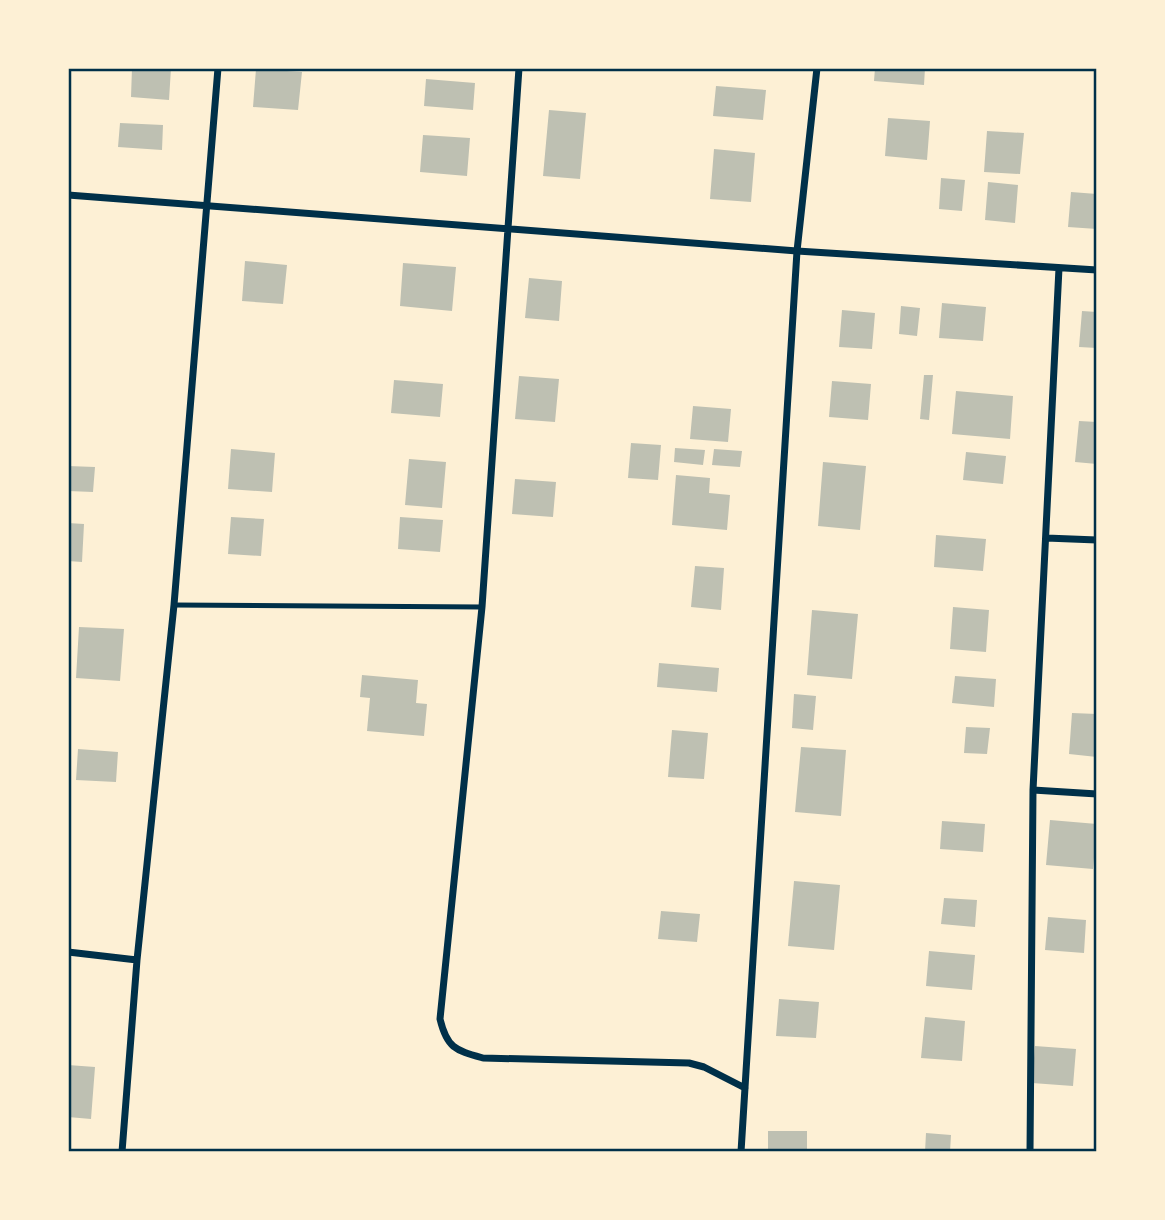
<svg xmlns="http://www.w3.org/2000/svg" width="1165" height="1220" font-family="Mulish,sans-serif">
  <rect width="100%" height="100%" fill="#fdf0d5"/>
  <!-- building -->
  <path fill="#bec0b2" d="M132,68H171L169,100L131,97Z
    M875,68H925L924,85L874,81Z
    M256,69L302,72L298,110L253,107Z
    M426,79L475,83L473,110L424,106Z
    M716,86L766,90L763,120L713,116Z
    M549,110L586,113L580,179L543,176Z
    M888,118L930,121L927,160L885,156Z
    M120,123L163,125L162,150L118,147Z
    M987,131L1024,133L1020,174L984,172Z
    M423,135L470,138L467,176L420,172Z
    M714,149L755,153L751,202L710,199Z
    M941,178L965,180L962,211L939,209Z
    M988,182L1018,185L1015,223L985,220Z
    M1071,192L1097,194V229L1068,227Z
    M245,261L287,265L283,304L242,301Z
    M403,263L456,267L452,311L400,306Z
    M529,278L562,281L559,321L525,318Z
    M942,303L986,307L983,341L939,338Z
    M901,306L920,308L917,336L899,334Z
    M842,310L875,313L872,349L839,347Z
    M1082,311L1097,312V348L1079,347Z
    M924,375H933L929,420L920,419Z
    M519,376L559,379L555,422L515,419Z
    M394,380L443,384L440,417L391,413Z
    M832,381L871,384L868,420L829,417Z
    M956,391L1013,396L1010,439L952,434Z
    M693,406L731,409L728,442L690,439Z
    M1079,421L1097,422V464L1075,462Z
    M631,443L661,445L658,480L628,478Z
    M675,448L705,450L703,465L674,462Z
    M231,449L275,453L272,492L228,489Z
    M714,449L742,451L740,467L712,465Z
    M966,452L1006,456L1003,484L963,480Z
    M409,459L446,462L442,508L405,505Z
    M823,462L866,466L860,530L818,526Z
    M68,466L95,467L93,492L68,491Z
    M676,475L710,478L709,493L730,495L727,530L672,525Z
    M515,479L556,482L553,517L512,514Z
    M231,517L264,519L261,556L228,554Z
    M400,517L443,520L440,552L398,549Z
    M68,523L84,524L82,562L68,561Z
    M936,535L986,539L983,571L934,567Z
    M695,566L724,568L721,610L691,607Z
    M953,607L989,610L986,652L950,649Z
    M812,610L858,614L852,679L807,675Z
    M79,627L124,629L120,681L76,678Z
    M659,663L719,668L717,692L657,687Z
    M362,675L418,680L416,703L427,704L424,736L367,731L370,698L360,697Z
    M955,676L996,679L994,707L952,703Z
    M794,694L816,696L813,730L792,728Z
    M1072,713L1097,714V757L1069,754Z
    M966,727L990,728L987,754L964,753Z
    M672,730L708,733L704,779L668,777Z
    M801,747L846,750L841,816L795,812Z
    M78,749L118,752L116,782L76,780Z
    M1050,820L1097,824L1093,869L1046,865Z
    M942,821L985,824L983,852L940,849Z
    M794,881L840,885L834,950L788,946Z
    M944,898L977,900L975,927L941,924Z
    M661,911L700,914L697,942L658,939Z
    M1048,917L1086,920L1084,953L1045,950Z
    M929,951L975,955L972,990L926,986Z
    M779,999L819,1002L816,1038L776,1036Z
    M925,1017L965,1021L962,1061L921,1058Z
    M1035,1046L1076,1049L1073,1086L1032,1083Z
    M68,1065L95,1067L91,1119L68,1117Z
    M768,1131H807V1152H768Z
    M926,1133L951,1135L950,1152H925Z"/>
  <g fill="none" stroke-linecap="round" stroke-linejoin="round">
    <!-- service -->
    <path stroke="#003049" stroke-width="5" d="M174,605L482,607"/>
    <!-- minor -->
    <path stroke="#003049" stroke-width="7" d="M519,68L482,607L440,1019C447,1048 455,1050 483,1058L689,1063L704,1067L745,1088
      M68,195L797,251L1097,270
      M1046,538L1097,540
      M1033,790L1097,794
      M68,952L137,960
      M122,1152L137,960L174,605L218,68
      M741,1152L797,251L817,68
      M1030,1152L1033,790L1059,268"/>
  </g>
  <!-- border -->
  <rect width="1165" height="1220" fill="none" stroke="#fdf0d5" stroke-width="140"/>
  <rect x="70" y="70" width="1025" height="1080" fill="none" stroke="#003049" stroke-width="2.5"/>
</svg>
